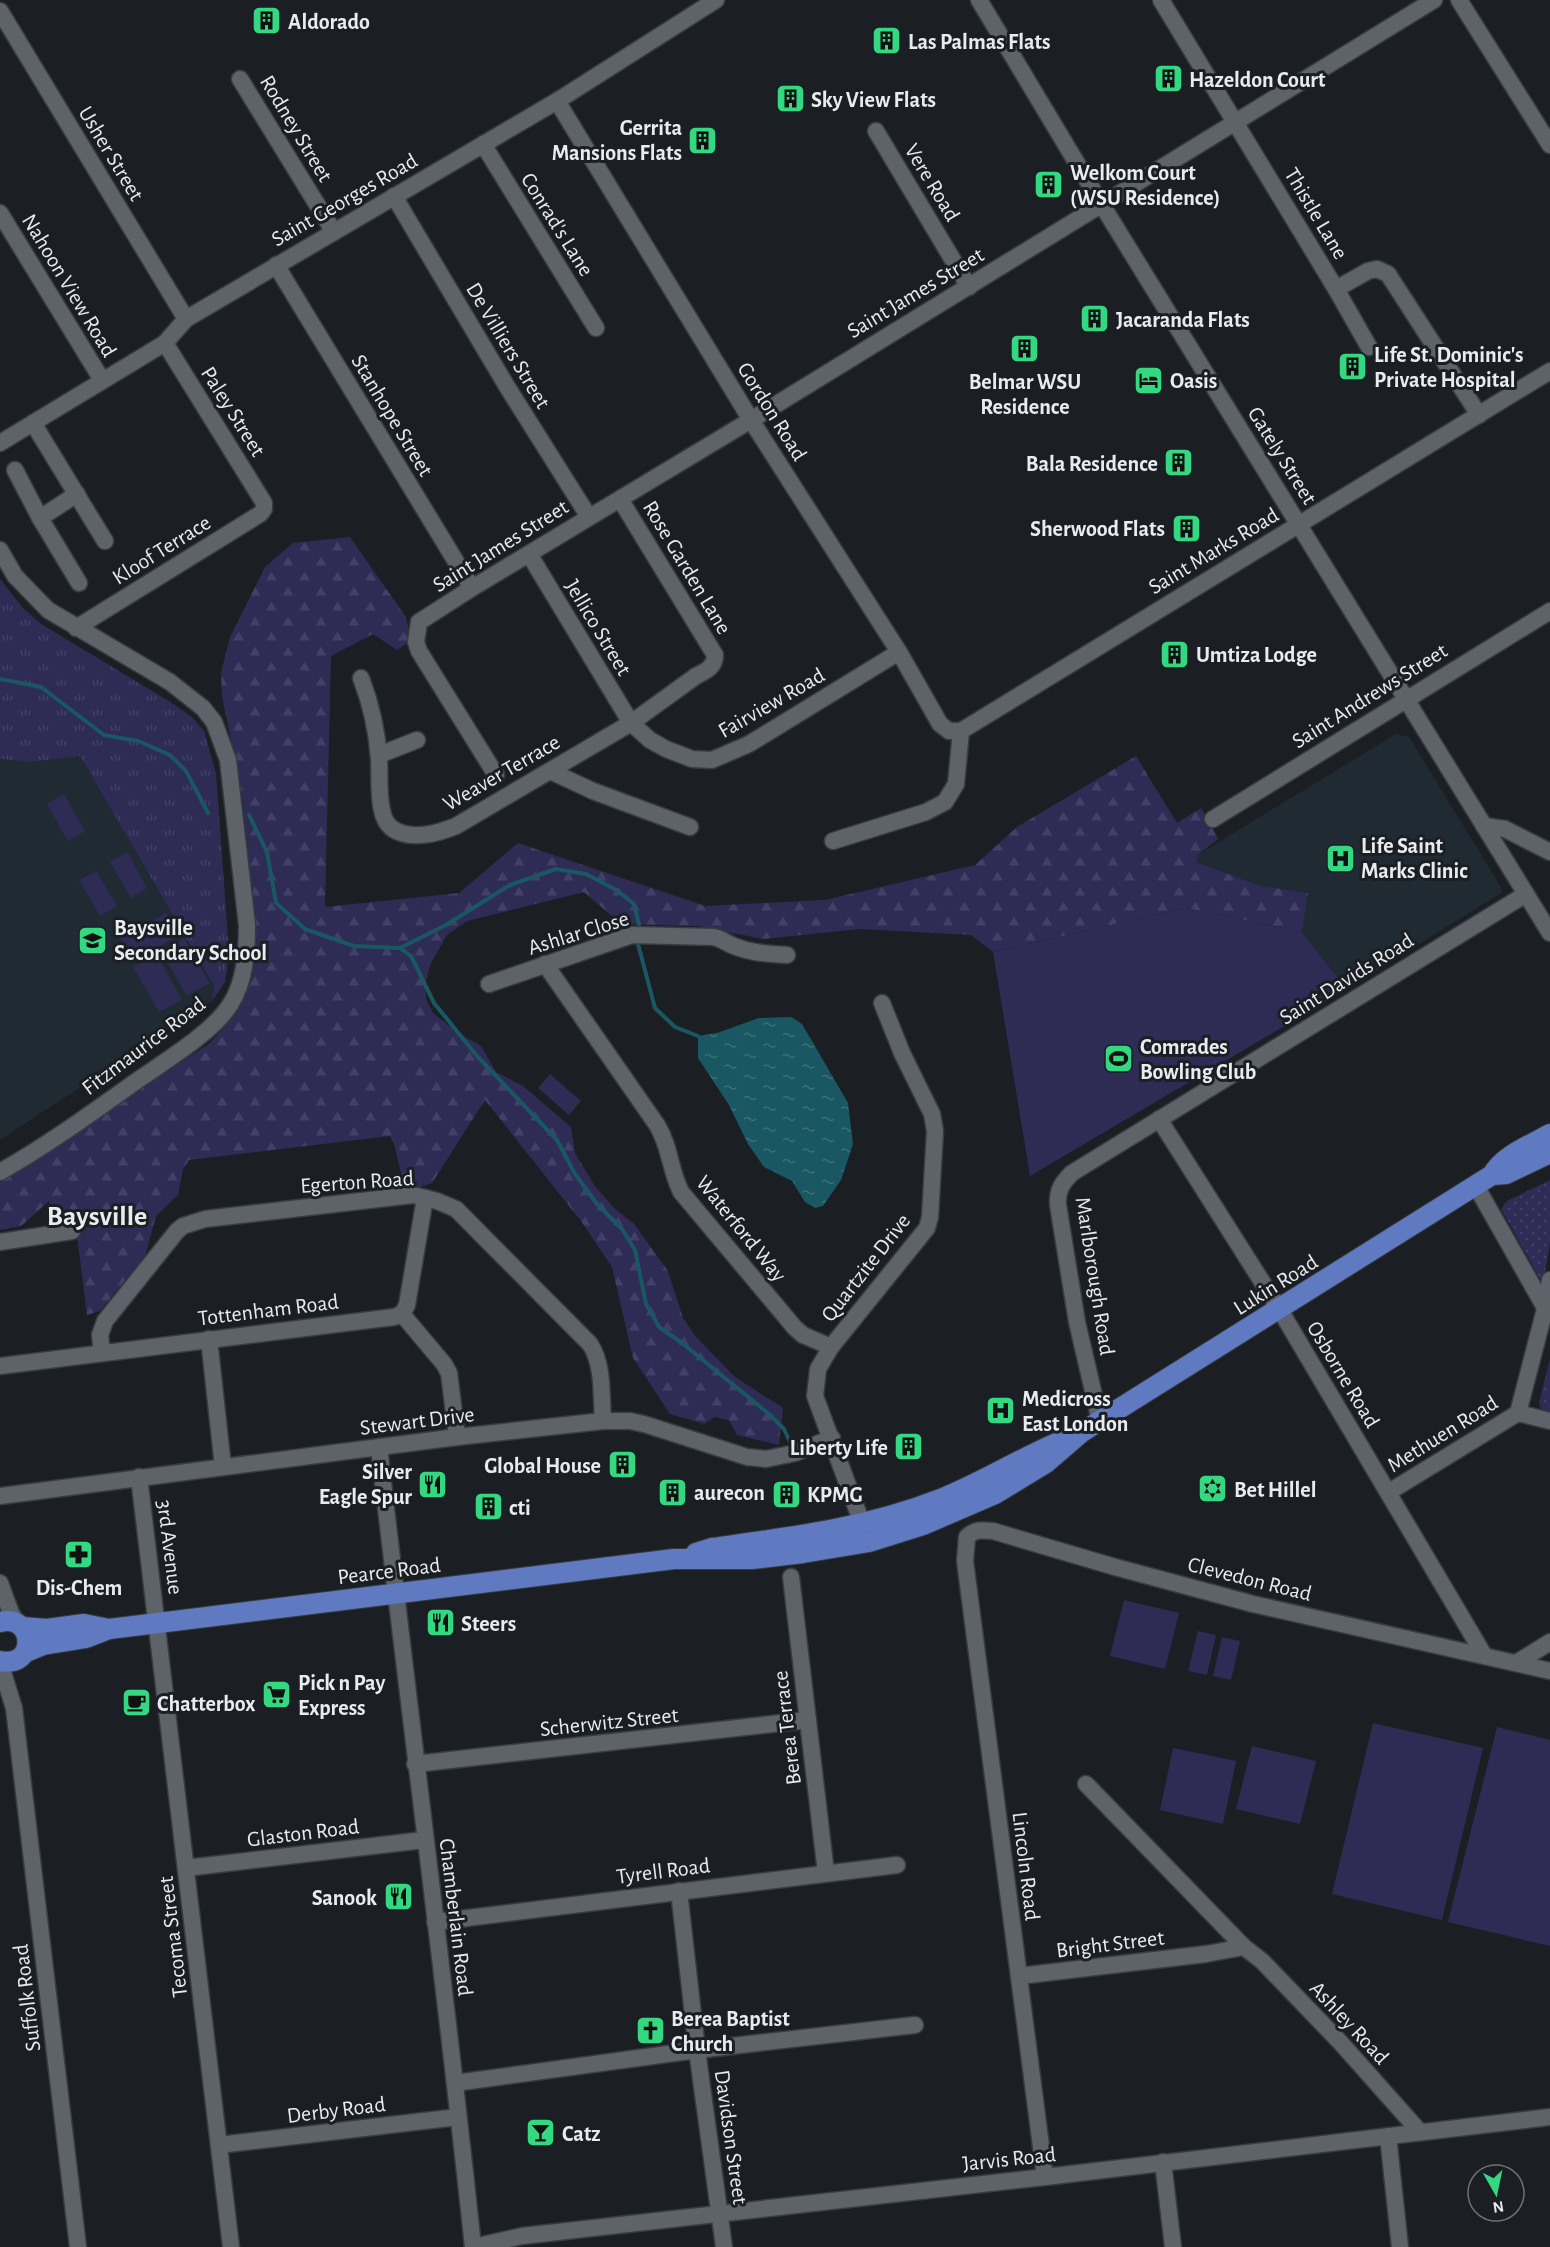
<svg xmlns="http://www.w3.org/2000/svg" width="1550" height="2247" font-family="'Alegreya Sans',sans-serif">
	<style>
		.built { fill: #202a33 }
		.grass { fill: url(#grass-dots) }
		.forest { fill: url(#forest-firs) }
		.park { fill: url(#park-tufts) }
		.garden { fill: #2e2b55 }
		.water { fill: url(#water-ripples) }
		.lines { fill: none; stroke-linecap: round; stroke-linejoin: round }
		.stream { stroke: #195862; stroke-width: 4 }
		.minor-casing { stroke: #383b3f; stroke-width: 19 }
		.major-casing { stroke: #383b3f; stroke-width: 22 }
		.minor { stroke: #5e6369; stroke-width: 16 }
		.major { stroke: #5f7ac1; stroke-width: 20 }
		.labels { text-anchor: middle; stroke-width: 6; stroke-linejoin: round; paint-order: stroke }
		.poi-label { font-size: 22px; font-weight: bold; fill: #e9ecef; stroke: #1b1f24; text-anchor: start }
		.street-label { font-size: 22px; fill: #e9ecef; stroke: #1b1f24 }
		.district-label { font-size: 28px; font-weight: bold; fill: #e9ecef; stroke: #1b1f24 }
	</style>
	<defs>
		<pattern id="grass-dots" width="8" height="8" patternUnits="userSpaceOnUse" patternTransform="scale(1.5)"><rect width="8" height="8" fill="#2e2b55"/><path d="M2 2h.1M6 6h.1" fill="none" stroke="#424066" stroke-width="1.8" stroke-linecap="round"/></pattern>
		<pattern id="forest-firs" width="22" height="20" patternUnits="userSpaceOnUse" patternTransform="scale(1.5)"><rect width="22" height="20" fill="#2e2b55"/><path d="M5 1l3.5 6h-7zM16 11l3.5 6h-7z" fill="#424066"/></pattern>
		<pattern id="park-tufts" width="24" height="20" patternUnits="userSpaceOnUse" patternTransform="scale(1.5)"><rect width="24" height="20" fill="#2e2b55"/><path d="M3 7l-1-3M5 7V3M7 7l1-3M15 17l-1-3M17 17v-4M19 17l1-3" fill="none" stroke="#424066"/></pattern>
		<pattern id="water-ripples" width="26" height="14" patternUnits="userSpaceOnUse" patternTransform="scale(1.5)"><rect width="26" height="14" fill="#195862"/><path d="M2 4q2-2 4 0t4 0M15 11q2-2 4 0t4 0" fill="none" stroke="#3a7079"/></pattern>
	</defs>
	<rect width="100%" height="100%" fill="#1b1f24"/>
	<g class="built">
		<path d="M1396 734 1409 737 1501 887V893L1347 989 1302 932 1308 893 1261 886 1196 862 1199 854Z"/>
		<path d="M80 756 214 987 212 1001 0 1140V759L30 762Z"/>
	</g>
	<g class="grass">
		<path d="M1550 1180V1243L1543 1284 1501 1209 1507 1201Z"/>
		<path d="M1550 1359V1413L1541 1410 1539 1402Z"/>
	</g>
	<path class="forest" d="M350 537 406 617 411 641 397 650 373 634 331 656 325 907 459 893 518 843 705 906 825 900 975 865 1017 827 1136 756 1177 823 1201 808 1218 839 1199 854 1196 862 1261 886 1308 893 1302 932 1186 908 993 952 971 935 860 929 763 939 698 926 621 924 584 892 467 921 447 935 431 963 426 981V999L433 1013 457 1032 481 1046 496 1072 523 1086 571 1127 575 1153 594 1185 614 1208 634 1224 668 1271 683 1318 696 1337 735 1377 783 1408 779 1445 737 1435 729 1420 714 1417 705 1424 670 1414 633 1358 612 1267 581 1221 485 1100 432 1183 420 1187 404 1185 394 1144 390 1136 189 1160 183 1169 178 1195 156 1216 145 1256 100 1311 87 1315 75 1219 60 1216 50 1209 49 1201 21 1226 0 1230V1182L210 1043 237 1012 253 972 254 913 242 794 222 696 221 673 230 637 265 567 293 543Z"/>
	<path class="park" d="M0 579 23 608 41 624 172 703 192 717 204 731 216 773 229 953 225 982 212 1001 214 986 80 756 30 762 0 759Z"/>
	<g class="garden">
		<path d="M64 794 85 831 68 841 47 804Z"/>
		<path d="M127 852 147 888 131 898 110 862Z"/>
		<path d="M96 871 117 906 100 916 79 880Z"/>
		<path d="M1186 908 1302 932 1347 989 1030 1176 993 952Z"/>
		<path d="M166 913 179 935 133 961 120 939Z"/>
		<path d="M184 938 210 983 187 996 161 951Z"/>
		<path d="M156 954 182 1000 159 1012 133 967Z"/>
		<path d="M550 1074 581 1101 569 1115 538 1088Z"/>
		<path d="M1124 1600 1179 1613 1165 1669 1110 1656Z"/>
		<path d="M1198 1631 1216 1635 1207 1675 1188 1671Z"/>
		<path d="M1222 1637 1240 1641 1231 1680 1213 1676Z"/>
		<path d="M1373 1723 1483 1748 1442 1920 1332 1894Z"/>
		<path d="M1497 1727 1550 1740V1946L1448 1922Z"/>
		<path d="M1252 1746 1316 1761 1300 1824 1236 1809Z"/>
		<path d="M1173 1748 1236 1761 1223 1824 1160 1810Z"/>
	</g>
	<path class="water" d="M791 1017 802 1024 848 1103 853 1144 841 1180 823 1206 815 1208 805 1202 792 1181 764 1167 748 1144 729 1105 698 1058V1036L717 1033 759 1018Z"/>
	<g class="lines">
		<g class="stream">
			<path d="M0 679 41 687 104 735 138 741 170 755 186 771 208 813"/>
			<path d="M249 815 267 852 276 903 305 929 354 946 400 948 446 925 510 885 556 869 586 874 618 891 634 904 639 925"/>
			<path d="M638 944 655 1008 675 1027 698 1036"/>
			<path d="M400 948 411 956 434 1003 477 1056 557 1140 575 1174 597 1204 622 1229 635 1250 646 1304 659 1327 682 1343 769 1414 784 1429 790 1442"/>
		</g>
		<defs>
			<g id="minor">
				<path d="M979 0 1102 205 1550 933"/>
				<path d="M1161 0 1336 289 1369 347"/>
				<path d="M1459 0 1550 145"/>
				<path d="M0 11 186 319"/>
				<path d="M240 79 334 232"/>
				<path d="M557 101 751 420 899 652 940 724 949 731H961L1550 371"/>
				<path d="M876 131 969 287"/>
				<path d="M483 144 596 328"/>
				<path d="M394 196 506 385 589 517"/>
				<path d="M0 213 102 380"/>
				<path d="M276 265 472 588"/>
				<path d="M1336 289 1368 271 1377 269 1388 274 1479 415"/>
				<path d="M33 423 105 541"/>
				<path d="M0 443 165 343 186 319 557 101 716 0"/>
				<path d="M15 470 40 518 77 494"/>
				<path d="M40 518 79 583"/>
				<path d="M0 550 15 576 48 610 170 682 203 708 214 722 228 760 247 925C247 952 245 982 230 1005 212 1033 165 1061 138 1080 93 1112 48 1145 0 1172"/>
				<path d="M529 554 631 723 650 740 666 749 692 759 712 760 749 744 899 652"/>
				<path d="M76 628 260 514 264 509V503L165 343"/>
				<path d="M361 678C371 704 377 731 379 759 380 775 378 794 382 810 383 817 387 825 393 829 411 841 439 833 456 826L631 723 696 676C706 671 715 667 715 655L620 499"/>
				<path d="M379 755 417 740"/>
				<path d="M550 771 593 791 690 827"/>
				<path d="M496 775 419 651 416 642 419 622 472 588 751 420 1434 0"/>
				<path d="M1213 819 1550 611"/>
				<path d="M1484 826 1505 829 1550 852"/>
				<path d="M833 841 926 812 945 802 956 784 961 731"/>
				<path d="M545 964 657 1125C670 1146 670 1170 681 1192L795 1328 803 1335 831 1347"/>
				<path d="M489 984 632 935 713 937C721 938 726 943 734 946 751 953 769 954 787 955"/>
				<path d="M1159 1119 1280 1310 1484 1655"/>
				<path d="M1476 1186 1548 1313"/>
				<path d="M0 1242 72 1231"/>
				<path d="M1550 1280 1545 1309 1518 1413 1550 1421"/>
				<path d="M402 1314 407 1305 425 1198"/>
				<path d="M209 1339 223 1467"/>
				<path d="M102 1352 100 1335 105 1321 177 1231 183 1226 205 1219 413 1195 437 1201 456 1209 590 1344C604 1365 601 1397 603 1421"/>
				<path d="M0 1366 394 1317 402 1314 444 1364 449 1373 457 1437"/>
				<path d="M1100 1421 1077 1322 1058 1205C1057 1190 1062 1183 1072 1173L1526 894"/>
				<path d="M379 1447C409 1714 445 1980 473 2247"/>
				<path d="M139 1477 231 2247"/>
				<path d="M1389 1492 1518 1413"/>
				<path d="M0 1496 457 1437 603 1421H630L644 1424 747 1457 766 1459 795 1453 832 1438"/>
				<path d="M866 1534 815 1396 818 1369 831 1347 927 1228 930 1217 935 1131 932 1114 902 1053 882 1003"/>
				<path d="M791 1577 826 1873"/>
				<path d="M0 1583 11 1613 17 1623"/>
				<path d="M0 1663 14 1708 78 2247"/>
				<path d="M1516 1663 1550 1642"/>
				<path d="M415 1764 808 1720"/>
				<path d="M1086 1784 1244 1947"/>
				<path d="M186 1868 424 1840"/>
				<path d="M679 1891 697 2050 724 2247"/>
				<path d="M435 1922 897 1865"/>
				<path d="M1019 1976 1206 1954 1244 1947 1262 1961 1340 2042 1420 2132"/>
				<path d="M455 2083 697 2050 915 2025"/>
				<path d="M1388 2136 1400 2247"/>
				<path d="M219 2145 458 2117"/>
				<path d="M1163 2162 1173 2247"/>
				<path d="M1045 2177 965 1561 967 1537C975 1529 982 1530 993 1531L1115 1567 1253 1604 1550 1671"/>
				<path d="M473 2247 522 2236 1045 2177 1550 2117"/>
			</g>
			<g id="major">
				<path d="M1492 1175C1503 1155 1531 1145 1550 1134"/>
				<path d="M696 1553 712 1548C792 1537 867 1528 943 1498 985 1481 1024 1456 1066 1439"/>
				<path d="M0 1622C35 1613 38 1669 0 1661"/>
				<path d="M22 1627 47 1629 84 1624 109 1629"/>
				<path d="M26 1652 43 1645 86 1638 109 1629 158 1623 674 1559H752L803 1553 869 1542 923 1525 995 1494 1046 1463 1082 1432 1492 1175 1506 1174 1550 1153"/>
			</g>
		</defs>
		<use href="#minor" class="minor-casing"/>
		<use href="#major" class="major-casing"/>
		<use href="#minor" class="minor"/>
		<use href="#major" class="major"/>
	</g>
	<defs>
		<symbol id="building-square" viewBox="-11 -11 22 22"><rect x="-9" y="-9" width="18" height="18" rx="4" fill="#33d881" stroke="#1b1f24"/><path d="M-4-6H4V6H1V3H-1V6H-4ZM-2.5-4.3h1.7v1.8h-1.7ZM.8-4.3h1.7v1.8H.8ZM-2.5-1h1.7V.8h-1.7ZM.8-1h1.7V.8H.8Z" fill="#111"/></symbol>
		<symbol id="hotel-square" viewBox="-11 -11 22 22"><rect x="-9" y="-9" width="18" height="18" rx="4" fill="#33d881" stroke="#1b1f24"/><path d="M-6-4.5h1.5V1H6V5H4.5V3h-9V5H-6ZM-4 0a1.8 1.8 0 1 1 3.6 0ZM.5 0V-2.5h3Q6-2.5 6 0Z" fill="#111"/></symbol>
		<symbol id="hospital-square" viewBox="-11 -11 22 22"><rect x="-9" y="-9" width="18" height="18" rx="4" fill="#33d881" stroke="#1b1f24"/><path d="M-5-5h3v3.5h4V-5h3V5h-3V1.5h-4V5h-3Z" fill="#111"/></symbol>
		<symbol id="school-square" viewBox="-11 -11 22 22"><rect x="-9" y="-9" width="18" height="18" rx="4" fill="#33d881" stroke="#1b1f24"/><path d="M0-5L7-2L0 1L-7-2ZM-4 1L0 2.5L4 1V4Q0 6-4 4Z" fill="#111"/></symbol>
		<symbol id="stadium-square" viewBox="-11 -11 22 22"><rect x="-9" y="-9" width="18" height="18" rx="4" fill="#33d881" stroke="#1b1f24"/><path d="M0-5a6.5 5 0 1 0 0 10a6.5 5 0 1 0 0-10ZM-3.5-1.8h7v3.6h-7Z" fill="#111"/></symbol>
		<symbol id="restaurant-square" viewBox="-11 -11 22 22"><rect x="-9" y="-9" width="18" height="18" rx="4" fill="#33d881" stroke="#1b1f24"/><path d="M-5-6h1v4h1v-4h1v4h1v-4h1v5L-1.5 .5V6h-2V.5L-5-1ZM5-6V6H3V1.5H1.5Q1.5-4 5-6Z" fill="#111"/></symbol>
		<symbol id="synagogue-square" viewBox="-11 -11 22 22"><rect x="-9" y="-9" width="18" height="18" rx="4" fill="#33d881" stroke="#1b1f24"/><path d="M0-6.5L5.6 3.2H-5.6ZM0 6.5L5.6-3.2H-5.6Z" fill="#111"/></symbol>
		<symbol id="pharmacy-square" viewBox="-11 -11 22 22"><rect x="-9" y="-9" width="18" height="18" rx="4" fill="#33d881" stroke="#1b1f24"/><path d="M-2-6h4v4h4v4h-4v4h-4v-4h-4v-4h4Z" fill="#111"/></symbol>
		<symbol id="supermarket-square" viewBox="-11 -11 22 22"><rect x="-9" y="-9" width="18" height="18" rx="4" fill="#33d881" stroke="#1b1f24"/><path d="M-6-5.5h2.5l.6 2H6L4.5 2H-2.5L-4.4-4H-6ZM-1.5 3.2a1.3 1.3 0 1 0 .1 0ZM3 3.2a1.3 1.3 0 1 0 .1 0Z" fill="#111"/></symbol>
		<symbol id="cafe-square" viewBox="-11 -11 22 22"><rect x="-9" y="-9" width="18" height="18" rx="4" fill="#33d881" stroke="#1b1f24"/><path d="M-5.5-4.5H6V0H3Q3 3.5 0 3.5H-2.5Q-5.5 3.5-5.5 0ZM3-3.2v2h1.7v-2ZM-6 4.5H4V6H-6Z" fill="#111"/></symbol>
		<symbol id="church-square" viewBox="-11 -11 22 22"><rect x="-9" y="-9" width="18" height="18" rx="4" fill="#33d881" stroke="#1b1f24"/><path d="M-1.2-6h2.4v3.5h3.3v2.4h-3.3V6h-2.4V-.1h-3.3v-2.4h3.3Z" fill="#111"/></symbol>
		<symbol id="bar-square" viewBox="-11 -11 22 22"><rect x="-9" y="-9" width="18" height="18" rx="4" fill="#33d881" stroke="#1b1f24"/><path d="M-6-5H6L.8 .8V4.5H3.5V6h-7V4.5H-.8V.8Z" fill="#111"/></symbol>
	</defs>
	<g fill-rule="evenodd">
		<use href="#building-square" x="250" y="4" width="33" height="33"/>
		<use href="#building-square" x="870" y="24" width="33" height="33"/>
		<use href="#building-square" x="1152" y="62" width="33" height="33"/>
		<use href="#building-square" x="774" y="82" width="33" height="33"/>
		<use href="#building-square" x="686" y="124" width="33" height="33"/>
		<use href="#building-square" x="1032" y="168" width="33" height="33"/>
		<use href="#building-square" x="1078" y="302" width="33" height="33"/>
		<use href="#building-square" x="1008" y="332" width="33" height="33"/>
		<use href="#building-square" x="1336" y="350" width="33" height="33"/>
		<use href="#hotel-square" x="1132" y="364" width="33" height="33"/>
		<use href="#building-square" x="1162" y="446" width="33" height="33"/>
		<use href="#building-square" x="1170" y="512" width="33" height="33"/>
		<use href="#building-square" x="1158" y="638" width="33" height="33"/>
		<use href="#hospital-square" x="1324" y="842" width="33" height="33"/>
		<use href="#school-square" x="76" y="924" width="33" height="33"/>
		<use href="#stadium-square" x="1102" y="1042" width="33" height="33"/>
		<use href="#hospital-square" x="984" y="1394" width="33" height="33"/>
		<use href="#building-square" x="892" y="1430" width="33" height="33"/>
		<use href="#building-square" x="606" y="1448" width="33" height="33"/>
		<use href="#restaurant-square" x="416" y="1468" width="33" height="33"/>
		<use href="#synagogue-square" x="1196" y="1472" width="33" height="33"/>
		<use href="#building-square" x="656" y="1476" width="33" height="33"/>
		<use href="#building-square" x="770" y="1478" width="33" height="33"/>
		<use href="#building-square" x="472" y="1490" width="33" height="33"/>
		<use href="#pharmacy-square" x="62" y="1538" width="33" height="33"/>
		<use href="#restaurant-square" x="424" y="1606" width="33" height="33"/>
		<use href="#supermarket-square" x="260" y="1678" width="33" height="33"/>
		<use href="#cafe-square" x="120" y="1686" width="33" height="33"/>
		<use href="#restaurant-square" x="382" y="1880" width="33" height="33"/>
		<use href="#church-square" x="634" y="2014" width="33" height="33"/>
		<use href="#bar-square" x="524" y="2116" width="33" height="33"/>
	</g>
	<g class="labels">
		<g class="poi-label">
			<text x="288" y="29">Aldorado</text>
			<text x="908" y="49">Las Palmas Flats</text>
			<text x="1189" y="87">Hazeldon Court</text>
			<text x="811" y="107">Sky View Flats</text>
			<text x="682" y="135" text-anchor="end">Gerrita<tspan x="682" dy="25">Mansions Flats</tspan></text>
			<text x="1070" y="180">Welkom Court<tspan x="1070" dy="25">(WSU Residence)</tspan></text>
			<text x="1116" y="327">Jacaranda Flats</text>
			<text x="1374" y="362">Life St. Dominic's<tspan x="1374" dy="25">Private Hospital</tspan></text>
			<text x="1170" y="388">Oasis</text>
			<text x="1025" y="389" text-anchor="middle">Belmar WSU<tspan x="1025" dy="25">Residence</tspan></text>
			<text x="1158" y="471" text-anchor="end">Bala Residence</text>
			<text x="1165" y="536" text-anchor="end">Sherwood Flats</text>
			<text x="1196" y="662">Umtiza Lodge</text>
			<text x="1361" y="853">Life Saint<tspan x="1361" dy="25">Marks Clinic</tspan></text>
			<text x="114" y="935">Baysville<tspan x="114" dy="25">Secondary School</tspan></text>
			<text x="1140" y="1054">Comrades<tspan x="1140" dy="25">Bowling Club</tspan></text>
			<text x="1022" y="1406">Medicross<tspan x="1022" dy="25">East London</tspan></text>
			<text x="888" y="1455" text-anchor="end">Liberty Life</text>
			<text x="601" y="1473" text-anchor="end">Global House</text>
			<text x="412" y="1479" text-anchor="end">Silver<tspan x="412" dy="25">Eagle Spur</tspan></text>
			<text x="1234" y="1497">Bet Hillel</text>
			<text x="694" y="1500">aurecon</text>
			<text x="807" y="1502">KPMG</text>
			<text x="509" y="1515">cti</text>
			<text x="79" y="1595" text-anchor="middle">Dis-Chem</text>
			<text x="461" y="1631">Steers</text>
			<text x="298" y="1690">Pick n Pay<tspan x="298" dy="25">Express</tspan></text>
			<text x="157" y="1711">Chatterbox</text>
			<text x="377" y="1905" text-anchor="end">Sanook</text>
			<text x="671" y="2026">Berea Baptist<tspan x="671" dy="25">Church</tspan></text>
			<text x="562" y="2141">Catz</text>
		</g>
		<g class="street-label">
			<text transform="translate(297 128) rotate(59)" y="8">Rodney Street</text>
			<text transform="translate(112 153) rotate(59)" y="8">Usher Street</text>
			<text transform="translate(933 182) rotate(59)" y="8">Vere Road</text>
			<text transform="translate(344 199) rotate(-30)" y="8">Saint Georges Road</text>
			<text transform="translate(1317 213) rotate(59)" y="8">Thistle Lane</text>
			<text transform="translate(558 224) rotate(58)" y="8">Conrad's Lane</text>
			<text transform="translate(70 285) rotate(59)" y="8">Nahoon View Road</text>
			<text transform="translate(915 292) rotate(-31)" y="8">Saint James Street</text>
			<text transform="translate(509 345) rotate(59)" y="8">De Villiers Street</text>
			<text transform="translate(234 411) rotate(58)" y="8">Paley Street</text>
			<text transform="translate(773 411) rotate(58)" y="8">Gordon Road</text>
			<text transform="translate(393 415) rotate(59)" y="8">Stanhope Street</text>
			<text transform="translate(1283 455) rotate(58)" y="8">Gately Street</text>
			<text transform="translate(500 545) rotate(-32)" y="8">Saint James Street</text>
			<text transform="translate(161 549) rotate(-32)" y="8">Kloof Terrace</text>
			<text transform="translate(1213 550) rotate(-31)" y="8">Saint Marks Road</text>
			<text transform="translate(688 567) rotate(59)" y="8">Rose Garden Lane</text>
			<text transform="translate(599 627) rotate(59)" y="8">Jellico Street</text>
			<text transform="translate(1369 695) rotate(-32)" y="8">Saint Andrews Street</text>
			<text transform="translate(771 702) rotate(-30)" y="8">Fairview Road</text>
			<text transform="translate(501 772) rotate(-30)" y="8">Weaver Terrace</text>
			<text transform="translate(578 932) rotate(-17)" y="8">Ashlar Close</text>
			<text transform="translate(1346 978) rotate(-32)" y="8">Saint Davids Road</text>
			<text transform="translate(143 1045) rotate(-37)" y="8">Fitzmaurice Road</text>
			<text transform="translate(357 1181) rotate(-4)" y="8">Egerton Road</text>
			<text transform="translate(742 1228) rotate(51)" y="8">Waterford Way</text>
			<text transform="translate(865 1267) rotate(-52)" y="8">Quartzite Drive</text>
			<text transform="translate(1096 1276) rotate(81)" y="8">Marlborough Road</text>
			<text transform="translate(1275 1284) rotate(-32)" y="8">Lukin Road</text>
			<text transform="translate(268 1309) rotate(-7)" y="8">Tottenham Road</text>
			<text transform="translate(1344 1374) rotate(59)" y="8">Osborne Road</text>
			<text transform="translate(417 1420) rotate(-7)" y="8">Stewart Drive</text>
			<text transform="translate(1442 1433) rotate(-32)" y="8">Methuen Road</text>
			<text transform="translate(171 1547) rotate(83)" y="8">3rd Avenue</text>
			<text transform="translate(389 1570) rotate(-7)" y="8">Pearce Road</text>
			<text transform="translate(1250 1578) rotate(14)" y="8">Clevedon Road</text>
			<text transform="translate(609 1721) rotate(-6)" y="8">Scherwitz Street</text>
			<text transform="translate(786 1728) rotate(-97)" y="8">Berea Terrace</text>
			<text transform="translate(303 1832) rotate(-7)" y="8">Glaston Road</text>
			<text transform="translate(1027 1866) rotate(83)" y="8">Lincoln Road</text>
			<text transform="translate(663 1870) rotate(-7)" y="8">Tyrell Road</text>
			<text transform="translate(457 1917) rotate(83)" y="8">Chamberlain Road</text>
			<text transform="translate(172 1937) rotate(-97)" y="8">Tecoma Street</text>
			<text transform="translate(1110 1943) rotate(-7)" y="8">Bright Street</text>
			<text transform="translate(26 1998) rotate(-97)" y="8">Suffolk Road</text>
			<text transform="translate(1350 2022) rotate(47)" y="8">Ashley Road</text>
			<text transform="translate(336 2109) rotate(-7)" y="8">Derby Road</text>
			<text transform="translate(732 2137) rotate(82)" y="8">Davidson Street</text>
			<text transform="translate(1009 2158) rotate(-6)" y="8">Jarvis Road</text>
		</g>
		<g class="district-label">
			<text x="97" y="1225">Baysville</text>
		</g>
	</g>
	<g transform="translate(1496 2193) rotate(171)"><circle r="28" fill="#1b1f24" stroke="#6d7175" stroke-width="1.5"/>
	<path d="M0-4.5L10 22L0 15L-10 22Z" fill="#33d881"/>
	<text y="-9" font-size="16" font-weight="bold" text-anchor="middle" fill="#e9ecef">N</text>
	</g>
</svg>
